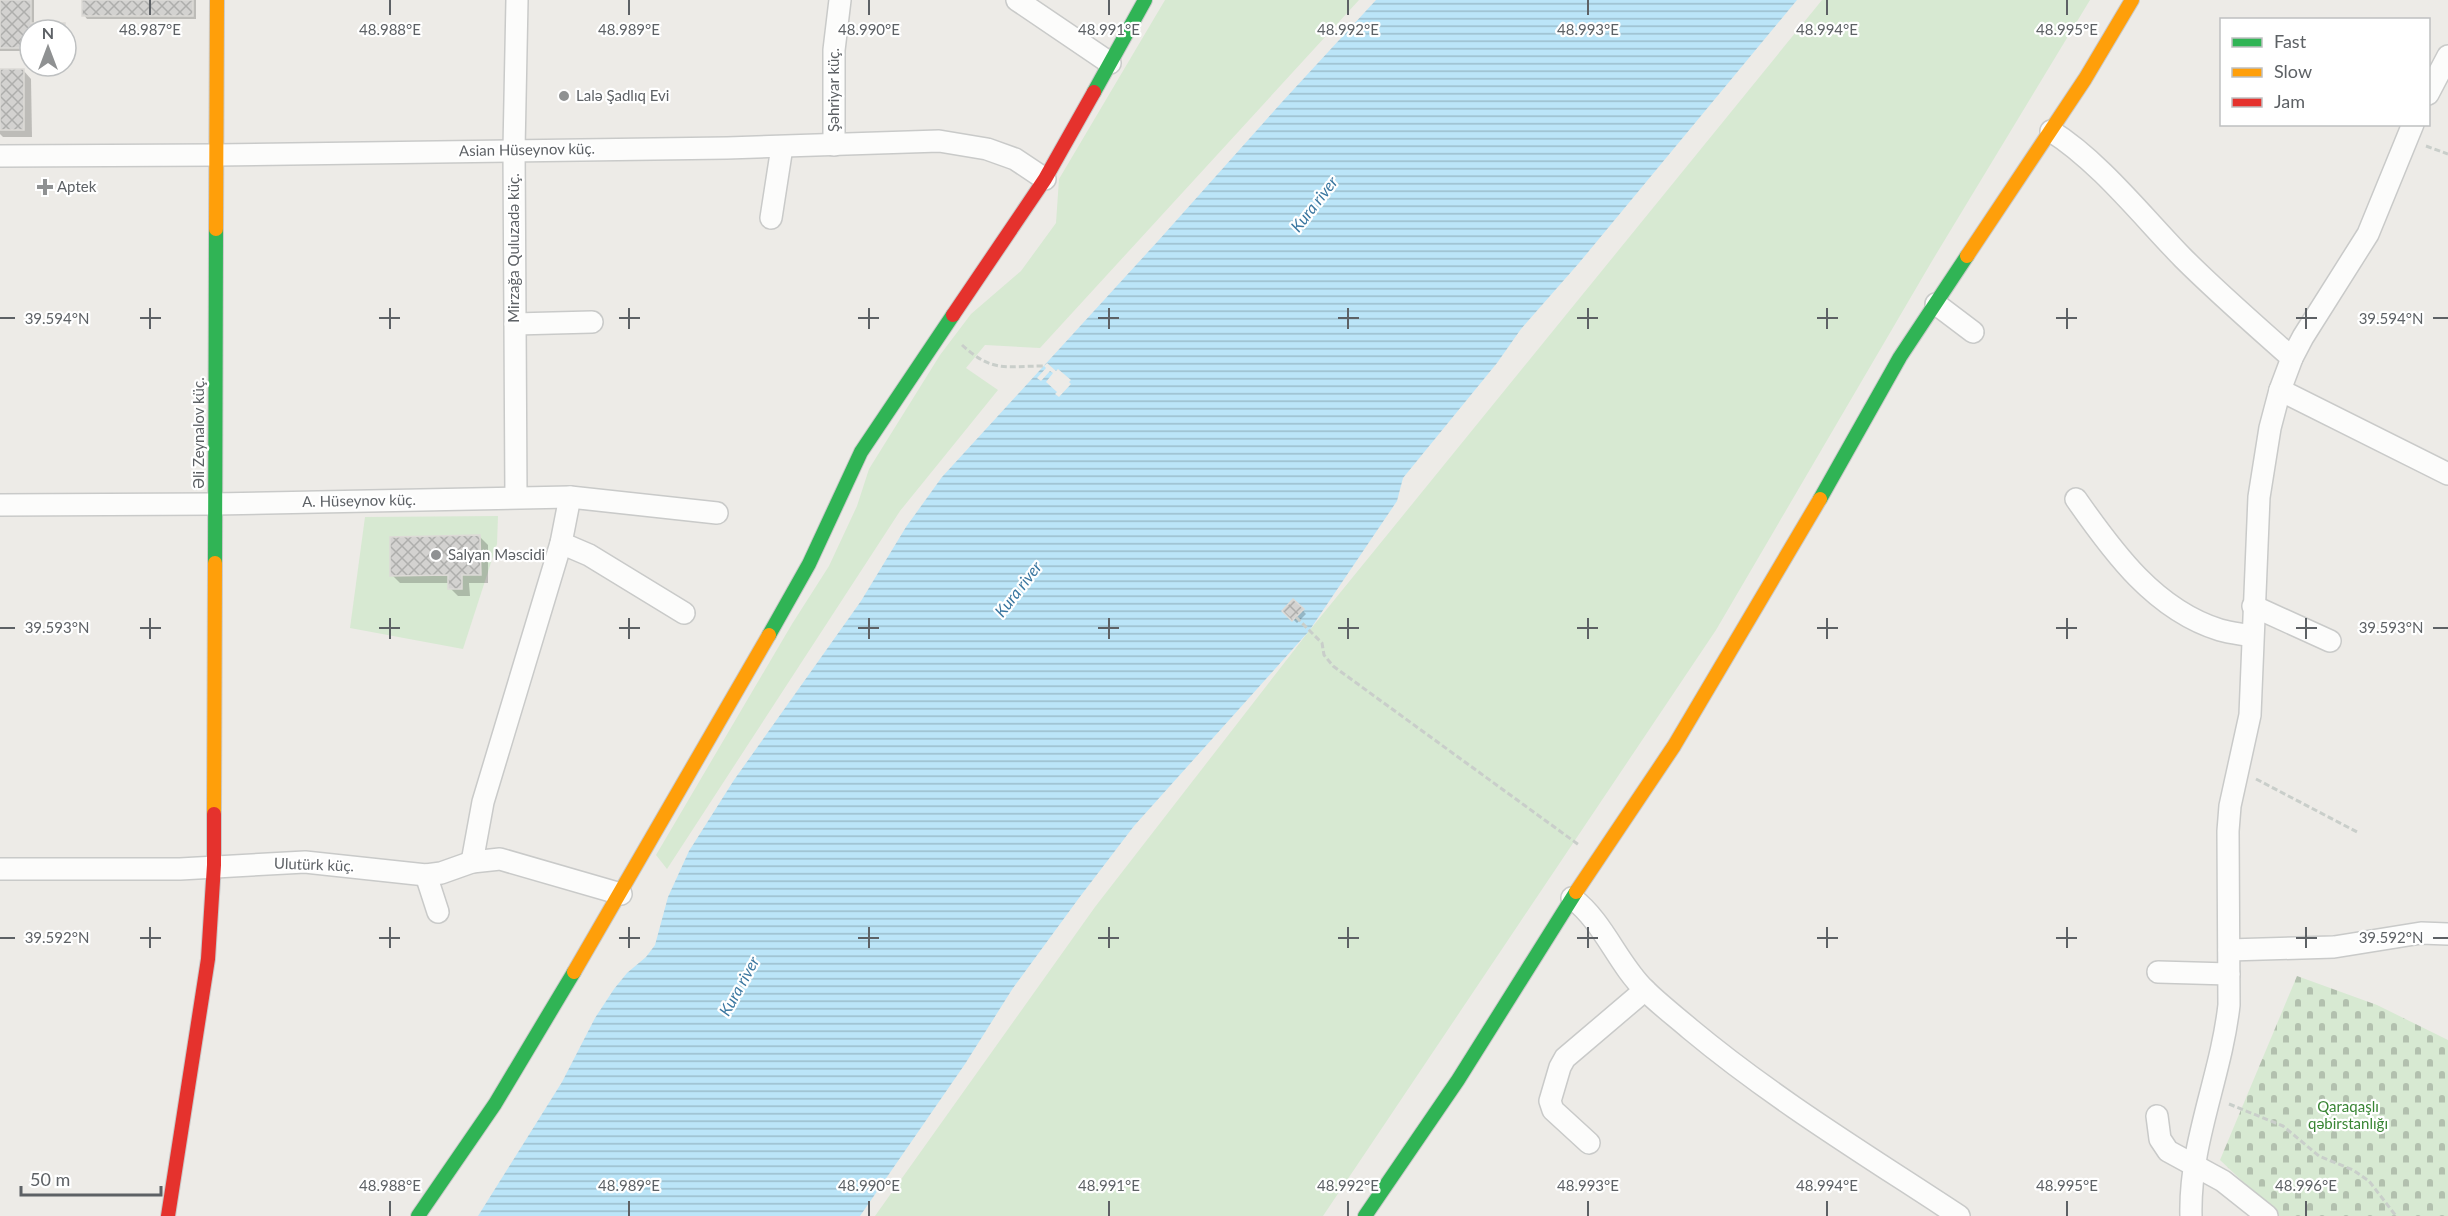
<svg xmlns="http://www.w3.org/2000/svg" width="2448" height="1216" font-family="Lato,sans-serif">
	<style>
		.green { fill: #d7e9d2 }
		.cemetery { fill: url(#cemetery-stones) }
		.water { fill: url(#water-rules) }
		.pier { fill: #edebe7 }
		.shadow { fill: #0003 }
		.building { fill: url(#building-cross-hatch); stroke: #dcdad6; stroke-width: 1.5 }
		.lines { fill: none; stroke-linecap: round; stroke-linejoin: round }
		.street-casing { stroke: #c9cac9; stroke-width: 24 }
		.fast-casing { stroke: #c9c9c9; stroke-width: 16 }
		.slow-casing { stroke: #c9c9c9; stroke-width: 16 }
		.jam-casing { stroke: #c9c9c9; stroke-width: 16 }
		.path { stroke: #c9ceca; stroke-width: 3; stroke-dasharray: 6 3; stroke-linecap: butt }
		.street { stroke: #fcfcfb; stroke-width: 21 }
		.fast { stroke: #30b455; stroke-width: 14 }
		.slow { stroke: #ff9f0a; stroke-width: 14 }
		.jam { stroke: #e5322d; stroke-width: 14 }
		.ticks { fill: none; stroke: #5d6165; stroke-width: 2 }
		.poi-dot { fill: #8f9192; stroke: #fff; stroke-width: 2 }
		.labels { text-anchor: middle; stroke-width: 4.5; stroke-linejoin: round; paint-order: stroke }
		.street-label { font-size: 15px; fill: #5d6165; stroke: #fff }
		.poi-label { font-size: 15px; fill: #5d6165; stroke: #fff; text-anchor: start }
		.park-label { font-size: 15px; fill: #398534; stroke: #fff }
		.water-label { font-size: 16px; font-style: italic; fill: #3b77a0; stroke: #fff }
		.ticks-label { font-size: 15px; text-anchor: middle; fill: #5d6165; stroke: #fff; stroke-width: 4.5; stroke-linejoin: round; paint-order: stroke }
	</style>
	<defs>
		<pattern id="cemetery-stones" width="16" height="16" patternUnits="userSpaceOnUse" patternTransform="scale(1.5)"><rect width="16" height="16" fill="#d7e9d2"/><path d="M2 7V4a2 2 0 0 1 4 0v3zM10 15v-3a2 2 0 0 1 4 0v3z" fill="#b2c0ae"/></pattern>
		<pattern id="water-rules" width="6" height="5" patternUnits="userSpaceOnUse" patternTransform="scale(1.5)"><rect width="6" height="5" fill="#bbe5f8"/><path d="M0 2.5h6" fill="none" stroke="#9bbdcc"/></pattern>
		<pattern id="building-cross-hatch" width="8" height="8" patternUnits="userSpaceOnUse" patternTransform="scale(1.5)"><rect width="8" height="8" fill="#d3d2d0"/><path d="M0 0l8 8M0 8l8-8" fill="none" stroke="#aeaeac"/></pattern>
	</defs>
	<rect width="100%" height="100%" fill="#edebe7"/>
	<g class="green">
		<path d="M1165 0H1359L1040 348 985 345 966 368 998 390 900 511 667 869 656 855 792 624 829 566 857 506 869 469 940 355 971 314 1021 271 1056 223 1059 179Z"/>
		<path d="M1822 0H2090L1932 261 1716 630 1323 1216H875L1095 907 1309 631Z"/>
		<path d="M498 516 497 544 463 649 350 628 365 517Z"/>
	</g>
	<path class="cemetery" d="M2297 976 2377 1005 2448 1040V1216H2279L2220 1160Z"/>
	<path class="water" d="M1376 0H1797L1579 263 1521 329 1497 363 1403 478 1397 501 1309 631 1134 826 1079 898 1013 988 965 1064 860 1216H478L562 1082 595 1018 614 989 627 973 646 957 655 945 668 897 689 851 734 780 861 601 906 527 942 477 1158 241 1282 102Z"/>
	<path class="pier" d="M1047 363 1056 371 1058 369 1071 380 1069 382 1071 384 1059 397 1055 394 1057 392 1046 382 1053 373 1050 371 1041 381 1037 378 1046 368 1044 366Z"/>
	<g class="shadow">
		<path d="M0 0H34V24L64 25 68 28V37H66V30H30V51H0Z"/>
		<path d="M84 0H196V19H87L84 15Z"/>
		<path d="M0 70H23L31 79 32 137H3L0 134Z"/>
		<path d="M480 537 488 545V583H469L470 596H458L450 588 449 583H400L392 575Z"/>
		<path d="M1293 601 1306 614 1297 623 1284 611Z"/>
	</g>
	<g class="building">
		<path d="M0 0H31V23H65V30H30V48H0Z"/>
		<rect x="82" y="0" width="111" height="16"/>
		<rect x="0" y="69" width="24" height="61"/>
		<path d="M480 535 481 575H462V589H448V575L390 576V537Z"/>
		<path d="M1293 599 1304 609 1292 621 1282 611Z"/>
	</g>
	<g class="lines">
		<defs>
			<g id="street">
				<path d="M1017 0 1110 63"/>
				<path d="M2428 94 2448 56"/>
				<path d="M2051 131C2099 161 2143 217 2183 258 2218 293 2255 325 2292 358"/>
				<path d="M834 145V50L840 0"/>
				<path d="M0 156 216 155 727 148 939 141 987 149 1015 159 1045 179"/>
				<path d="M771 218 782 147"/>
				<path d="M1936 304 1973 332"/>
				<path d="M515 324 592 322"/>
				<path d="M2280 390 2448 474"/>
				<path d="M516 497 514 149 517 0"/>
				<path d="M2076 499C2113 552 2155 610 2220 630 2230 633 2242 634 2252 636"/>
				<path d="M0 505 215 504 570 497 717 513"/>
				<path d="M561 543 589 555 684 613"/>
				<path d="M2253 606 2330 641"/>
				<path d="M472 862 483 802 561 543 570 497"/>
				<path d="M0 869H180L305 862 426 875 441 873 472 862 500 859 621 894"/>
				<path d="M426 875 438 912"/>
				<path d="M1572 898C1604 922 1617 963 1645 990 1659 1004 1675 1016 1690 1029 1774 1099 1868 1156 1959 1216"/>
				<path d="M2229 950 2334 947 2421 933 2448 934"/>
				<path d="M2158 972 2229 974"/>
				<path d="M2157 1116 2160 1139 2168 1151 2223 1181 2267 1216"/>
				<path d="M1589 1143 1553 1110 1550 1101 1560 1067 1565 1058 1645 990"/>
				<path d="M2191 1216C2189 1143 2221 1077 2229 1005L2228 831 2230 806 2250 715 2259 497 2270 428 2280 390 2292 358 2303 337 2368 234 2413 124"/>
			</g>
			<g id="fast">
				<path d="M1094 92 1145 0"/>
				<path d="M1820 499 1900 357 1967 256"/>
				<path d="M215 563 216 229"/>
				<path d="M769 635 809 564 861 452 953 315"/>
				<path d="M418 1216 495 1104 574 972"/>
				<path d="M1365 1216 1458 1080 1576 892"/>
			</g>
			<g id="slow">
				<path d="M216 229 217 0"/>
				<path d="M1967 256 2085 79 2132 0"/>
				<path d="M214 814 215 563"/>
				<path d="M1576 892 1674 746 1820 499"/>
				<path d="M574 972 769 635"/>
			</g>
			<g id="jam">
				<path d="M953 315 1045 179 1094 92"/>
				<path d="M168 1216 208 959 214 865V814"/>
			</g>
		</defs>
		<use href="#street" class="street-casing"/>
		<use href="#fast" class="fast-casing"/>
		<use href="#slow" class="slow-casing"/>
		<use href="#jam" class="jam-casing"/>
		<g class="path">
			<path d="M2426 146 2448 154"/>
			<path d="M962 345C993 373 1004 366 1044 366"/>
			<path d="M1296 617 1322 643 1324 655 1333 666 1579 845"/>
			<path d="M2256 779 2359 833"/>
			<path d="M2229 1104 2283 1126 2319 1156 2353 1170 2369 1181 2396 1216"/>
		</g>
		<use href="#street" class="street"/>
		<use href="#fast" class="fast"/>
		<use href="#slow" class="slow"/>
		<use href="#jam" class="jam"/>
	</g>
	<path class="ticks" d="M150 0V15M390 0V15M629 0V15M869 0V15M1109 0V15M1348 0V15M1588 0V15M1827 0V15M2067 0V15M150 308V329M390 308V329M629 308V329M869 308V329M1109 308V329M1348 308V329M1588 308V329M1827 308V329M2067 308V329M2306 308V329M0 318H15M140 318H161M379 318H400M619 318H640M858 318H879M1098 318H1119M1338 318H1359M1577 318H1598M1817 318H1838M2056 318H2077M2296 318H2317M2433 318H2448M150 618V639M390 618V639M629 618V639M869 618V639M1109 618V639M1348 618V639M1588 618V639M1827 618V639M2067 618V639M2306 618V639M0 628H15M140 628H161M379 628H400M619 628H640M858 628H879M1098 628H1119M1338 628H1359M1577 628H1598M1817 628H1838M2056 628H2077M2296 628H2317M2433 628H2448M150 927V948M390 927V948M629 927V948M869 927V948M1109 927V948M1348 927V948M1588 927V948M1827 927V948M2067 927V948M2306 927V948M0 938H15M140 938H161M379 938H400M619 938H640M858 938H879M1098 938H1119M1338 938H1359M1577 938H1598M1817 938H1838M2056 938H2077M2296 938H2317M2433 938H2448M390 1201V1216M629 1201V1216M869 1201V1216M1109 1201V1216M1348 1201V1216M1588 1201V1216M1827 1201V1216M2067 1201V1216M2306 1201V1216"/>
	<g class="poi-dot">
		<circle cx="564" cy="96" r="6"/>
		<path d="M42 178h6v6h6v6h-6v6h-6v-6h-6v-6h6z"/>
		<circle cx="436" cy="555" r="6"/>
	</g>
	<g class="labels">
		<g class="street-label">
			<text transform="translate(834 90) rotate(-90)" y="5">Şəhriyar küç.</text>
			<text transform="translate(527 150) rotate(-1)" y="5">Asian Hüseynov küç.</text>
			<text transform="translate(514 248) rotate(-90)" y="5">Mirzağa Quluzadə küç.</text>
			<text transform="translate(199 433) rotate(-90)" y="5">Əli Zeynalov küç.</text>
			<text transform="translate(359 501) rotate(-1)" y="5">A. Hüseynov küç.</text>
			<text transform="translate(314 865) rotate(2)" y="5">Ulutürk küç.</text>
		</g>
		<g class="poi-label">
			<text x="576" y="101">Lalə Şadlıq Evi</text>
			<text x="57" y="192">Aptek</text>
			<text x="448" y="560">Salyan Məscidi</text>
		</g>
		<g class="park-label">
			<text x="2348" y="1112">Qaraqaşlı<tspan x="2348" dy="17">qəbirstanlığı</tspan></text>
		</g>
		<g class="water-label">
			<text transform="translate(1314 204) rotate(-52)" y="6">Kura river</text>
			<text transform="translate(1018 589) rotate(-52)" y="6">Kura river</text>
			<text transform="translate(739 986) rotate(-61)" y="6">Kura river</text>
		</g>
	</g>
	<g class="ticks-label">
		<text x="150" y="35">48.987°E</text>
		<text x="390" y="35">48.988°E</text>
		<text x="629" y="35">48.989°E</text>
		<text x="869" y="35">48.990°E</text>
		<text x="1109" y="35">48.991°E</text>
		<text x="1348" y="35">48.992°E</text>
		<text x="1588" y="35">48.993°E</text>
		<text x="1827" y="35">48.994°E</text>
		<text x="2067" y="35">48.995°E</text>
		<text x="57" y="324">39.594°N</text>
		<text x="2391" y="324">39.594°N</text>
		<text x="57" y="633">39.593°N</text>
		<text x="2391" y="633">39.593°N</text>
		<text x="57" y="943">39.592°N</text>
		<text x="2391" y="943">39.592°N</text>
		<text x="390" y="1191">48.988°E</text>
		<text x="629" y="1191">48.989°E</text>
		<text x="869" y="1191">48.990°E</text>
		<text x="1109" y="1191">48.991°E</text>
		<text x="1348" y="1191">48.992°E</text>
		<text x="1588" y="1191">48.993°E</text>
		<text x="1827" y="1191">48.994°E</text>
		<text x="2067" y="1191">48.995°E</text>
		<text x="2306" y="1191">48.996°E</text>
	</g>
	<rect x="2220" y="18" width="210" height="108" fill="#ffffff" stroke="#bec0c1" stroke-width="1.5"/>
	<rect x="2232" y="38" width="30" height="9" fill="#30b455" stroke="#bec0c1" stroke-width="1.5"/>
	<text x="2274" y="48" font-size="18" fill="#5d6165">Fast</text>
	<rect x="2232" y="68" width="30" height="9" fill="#ff9f0a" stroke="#bec0c1" stroke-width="1.5"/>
	<text x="2274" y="78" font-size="18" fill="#5d6165">Slow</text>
	<rect x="2232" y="98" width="30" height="9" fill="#e5322d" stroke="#bec0c1" stroke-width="1.5"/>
	<text x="2274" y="108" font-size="18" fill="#5d6165">Jam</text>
	<g transform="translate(48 48)"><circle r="28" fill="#ffffff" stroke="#bec0c1" stroke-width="1.5"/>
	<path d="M0-4.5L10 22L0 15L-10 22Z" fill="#8f9192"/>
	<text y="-9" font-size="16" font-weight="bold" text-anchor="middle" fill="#5d6165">N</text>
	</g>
	<path d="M21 1186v9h140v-9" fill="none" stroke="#5d6165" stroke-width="3"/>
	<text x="30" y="1186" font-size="18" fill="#5d6165" stroke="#ffffff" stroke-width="4.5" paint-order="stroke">50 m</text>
</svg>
